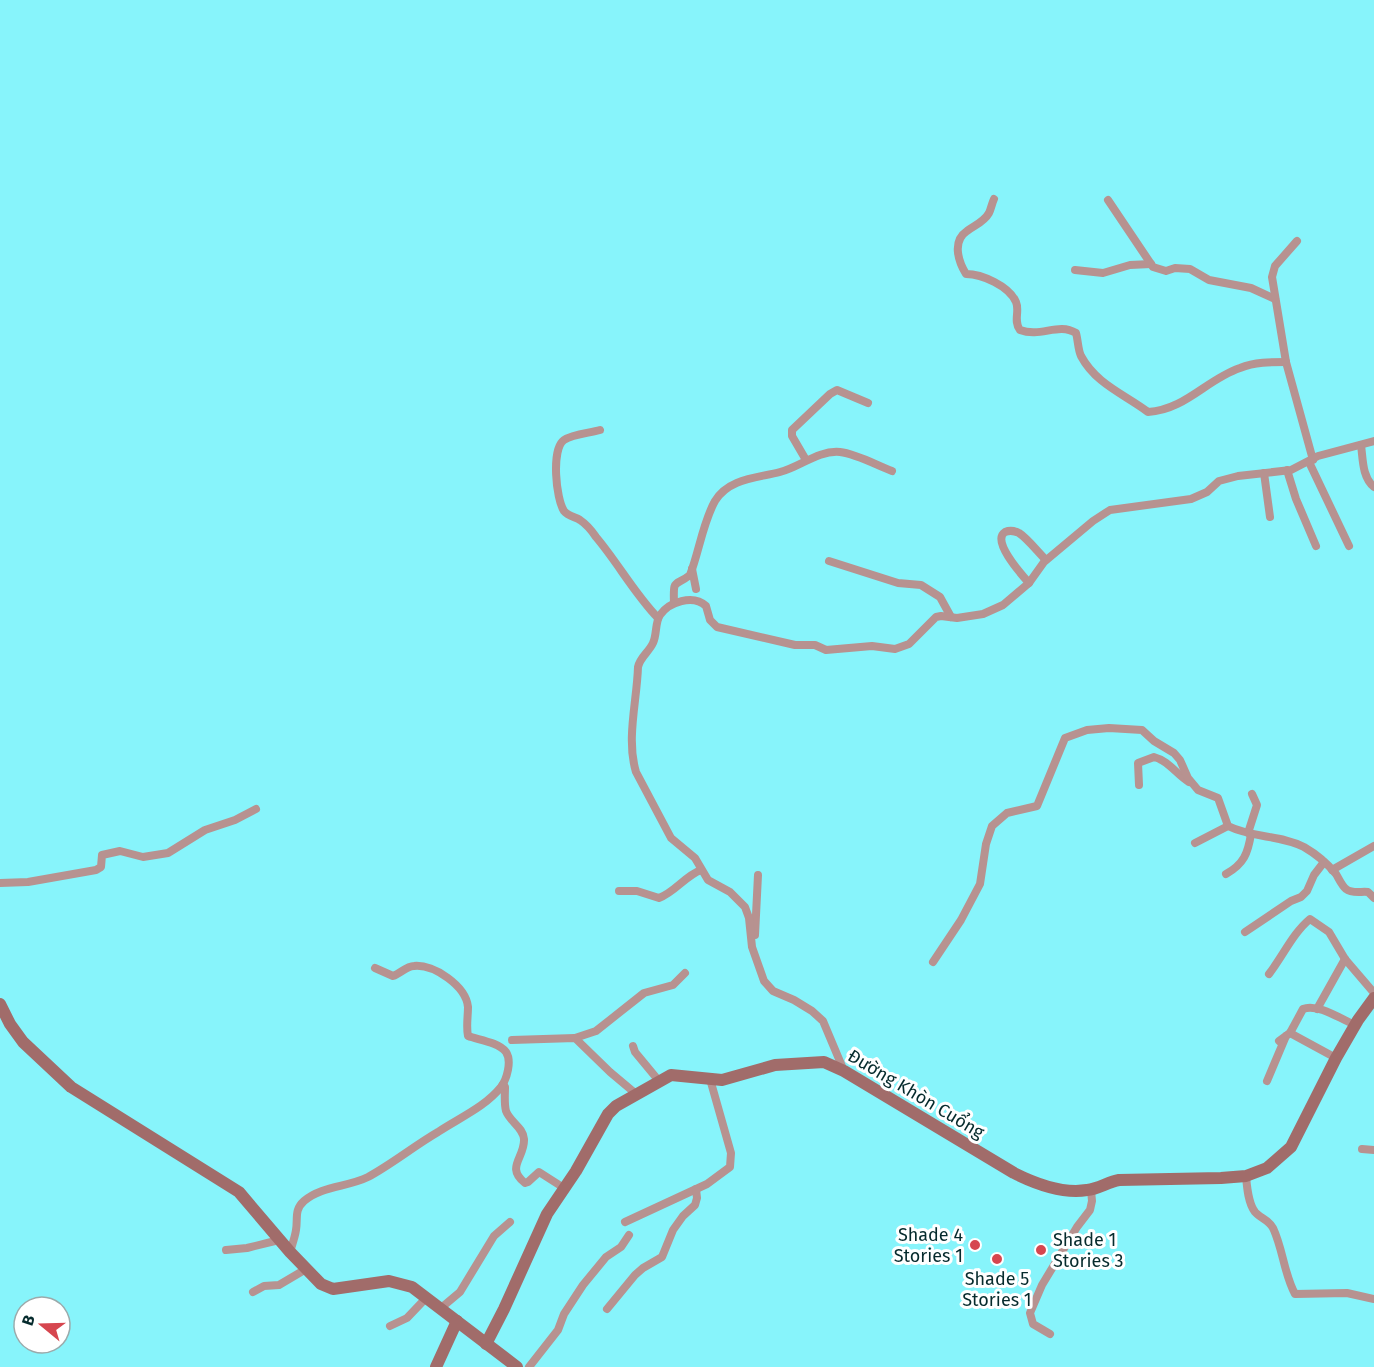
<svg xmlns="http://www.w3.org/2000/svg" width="1374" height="1367" font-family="'Fira Sans',sans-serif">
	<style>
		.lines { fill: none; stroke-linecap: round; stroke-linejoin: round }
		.street { stroke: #b79290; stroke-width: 8 }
		.secondary { stroke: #a16c6a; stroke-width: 12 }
		.poi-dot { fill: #d6464f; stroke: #fff; stroke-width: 2 }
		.labels { text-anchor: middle; stroke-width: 6; stroke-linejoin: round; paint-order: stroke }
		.street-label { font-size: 18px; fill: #062b2d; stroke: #fff }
		.poi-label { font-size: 18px; fill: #062b2d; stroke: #fff; text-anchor: end }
	</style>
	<rect width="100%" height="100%" fill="#87f4fb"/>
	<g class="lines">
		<g class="street">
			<path d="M994 199C992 203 991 209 989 213 984 222 975 225 967 231 952 241 958 261 966 274 982 274 1009 286 1016 302 1020 311 1013 321 1020 330 1041 338 1058 322 1076 333 1078 340 1078 350 1081 356 1096 384 1124 394 1148 412 1185 410 1207 379 1240 368 1255 362 1270 362 1286 362"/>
			<path d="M1108 200 1153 267 1166 271 1175 268 1190 269 1209 280 1251 288 1275 299"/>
			<path d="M1297 241 1275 266 1272 277 1286 362 1313 460"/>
			<path d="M1075 270 1103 273 1130 265 1151 264"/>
			<path d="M600 430C590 433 573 434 564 440 551 449 556 499 564 511 568 516 575 517 580 520 586 524 592 531 596 537 618 563 634 593 658 618"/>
			<path d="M1361 445C1363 459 1362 477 1374 487"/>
			<path d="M806 460 792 436V430L830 394 837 390 868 403"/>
			<path d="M1309 462 1349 546"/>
			<path d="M1287 470 1296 499 1316 546"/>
			<path d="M1264 473 1270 517"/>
			<path d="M829 561 898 583 921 585 940 597 951 617"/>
			<path d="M692 569 696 589"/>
			<path d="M1029 583C1022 575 991 541 1005 532 1010 530 1015 531 1019 533 1027 538 1038 552 1046 560"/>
			<path d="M674 603C673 577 675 587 690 575 699 552 703 522 715 501 729 478 758 478 780 472 800 467 818 450 840 452 857 454 876 465 892 471"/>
			<path d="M1139 785 1138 763 1154 757C1169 761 1176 774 1189 782"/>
			<path d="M1248 833 1257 805 1252 794"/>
			<path d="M1195 843 1228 826"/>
			<path d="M1332 870 1374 846"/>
			<path d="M1226 874C1244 864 1248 853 1251 834"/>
			<path d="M0 883 28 882 96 870 101 867 102 855 120 851 143 857 168 853 205 830 235 820 256 809"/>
			<path d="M619 891H637L659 898C675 892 685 876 701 870"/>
			<path d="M1245 932 1291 901 1301 897 1307 891 1314 875 1324 862"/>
			<path d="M755 935 758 875"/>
			<path d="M933 962 961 920 980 884 986 844 992 826 1007 813 1037 806 1065 738 1087 730 1109 728 1142 730 1154 741 1174 753 1180 760 1188 778 1198 790 1218 798 1228 826C1252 838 1281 835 1304 847 1316 854 1327 863 1336 874 1339 879 1342 886 1346 889 1352 894 1362 891 1368 892L1374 898"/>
			<path d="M1269 974C1283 956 1293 933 1310 919L1329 932 1345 959 1374 993"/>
			<path d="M1317 1009 1345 959"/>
			<path d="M1290 1033 1336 1058"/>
			<path d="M575 1038 596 1031 644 993 673 985 685 973"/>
			<path d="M512 1040 575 1038 610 1072 635 1093"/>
			<path d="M1279 1041 1290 1033 1303 1009C1317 1003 1341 1019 1355 1025"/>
			<path d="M633 1046 635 1052 659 1081"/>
			<path d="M844 1071 823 1021 812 1011 794 1000 773 991 764 981 752 947 749 918 745 907 730 892 708 880 695 858 671 838 636 772C626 739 637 701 638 667 640 657 649 652 653 643 657 635 655 622 660 615 669 602 693 594 706 606L710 620 717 627 795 645H815L826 650 872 646 895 649 909 644 936 617 941 616 957 618 983 614 1003 605 1029 583 1044 562 1093 521 1110 510 1191 499 1207 492 1219 481 1238 476 1291 470 1318 456 1374 441"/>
			<path d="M1267 1081 1286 1036"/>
			<path d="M503 1084 505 1087C505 1094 504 1104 506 1111 510 1122 523 1127 524 1139 525 1158 505 1167 525 1183L528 1182 539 1172 564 1188"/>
			<path d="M1362 1149 1374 1150"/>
			<path d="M1246 1176C1247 1187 1248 1203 1255 1212 1260 1218 1269 1220 1273 1228 1283 1249 1284 1274 1295 1294L1347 1293 1374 1299"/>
			<path d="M625 1222 707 1184 730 1167 731 1153 710 1079"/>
			<path d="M226 1250 247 1248 279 1240"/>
			<path d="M290 1252C292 1245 295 1237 296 1230 298 1218 294 1210 304 1201 321 1186 348 1187 368 1177 392 1164 414 1146 438 1132 459 1118 485 1107 501 1087 507 1079 512 1061 506 1052 498 1042 479 1040 468 1036 466 1026 468 1017 468 1007 466 986 434 964 414 966 406 966 400 974 393 976L375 968"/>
			<path d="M253 1292 264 1286 279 1285 306 1269"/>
			<path d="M441 1308 460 1292 494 1236 510 1222"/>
			<path d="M607 1309 635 1275 643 1268 662 1257 673 1230 683 1216 695 1205 697 1198 696 1189"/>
			<path d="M390 1326 407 1318 427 1297"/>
			<path d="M1050 1334 1033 1324 1030 1313 1042 1285 1077 1227 1090 1210 1092 1201 1091 1190"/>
			<path d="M529 1367 558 1330 564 1314 583 1285 606 1257 621 1247 629 1235"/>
		</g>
		<g class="secondary">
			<path d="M0 1004 10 1024 23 1042 71 1087 239 1192 290 1252 321 1284 333 1289 389 1281 412 1287 517 1367"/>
			<path d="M486 1344 504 1309 547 1214 576 1171 608 1114 616 1106 671 1075 722 1080 775 1065 824 1062 844 1071 1014 1173C1036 1184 1063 1194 1087 1190 1098 1189 1108 1182 1119 1180L1221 1178 1246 1176 1267 1168 1291 1147 1336 1058 1358 1020 1374 998"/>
			<path d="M436 1367 457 1321"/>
		</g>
	</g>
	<g class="poi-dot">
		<circle cx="975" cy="1245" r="6"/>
		<circle cx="1041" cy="1250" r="6"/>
		<circle cx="997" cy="1259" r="6"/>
	</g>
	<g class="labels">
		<g class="street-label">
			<text transform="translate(916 1094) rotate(31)" y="6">Đường Khòn Cuổng</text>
		</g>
		<g class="poi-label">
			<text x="963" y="1241">Shade 4<tspan x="963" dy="21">Stories 1</tspan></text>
			<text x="1053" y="1246" text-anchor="start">Shade 1<tspan x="1053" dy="21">Stories 3</tspan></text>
			<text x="997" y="1285" text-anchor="middle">Shade 5<tspan x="997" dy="21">Stories 1</tspan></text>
		</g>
	</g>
	<g transform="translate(42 1325) rotate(289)"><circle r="28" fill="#ffffff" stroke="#9baaab" stroke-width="1.5"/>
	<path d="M0-4.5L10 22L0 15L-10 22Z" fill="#d6464f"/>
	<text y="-9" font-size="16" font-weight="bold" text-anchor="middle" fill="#062b2d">B</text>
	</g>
</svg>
